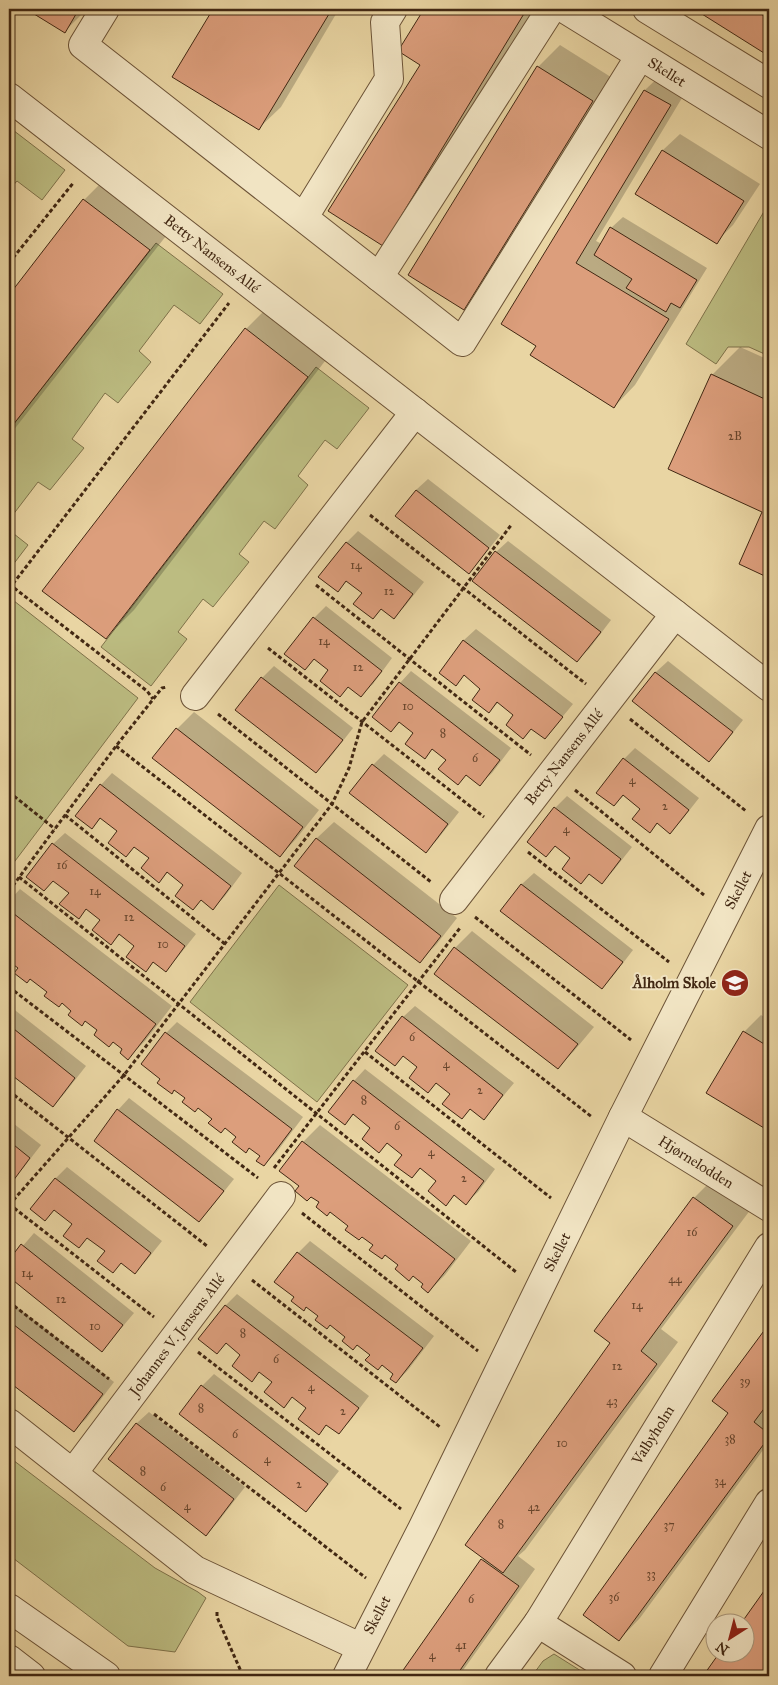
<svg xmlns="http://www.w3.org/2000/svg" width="778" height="1685" font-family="'IM FELL Great Primer',serif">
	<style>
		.green { fill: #bcbc81; stroke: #7f724a }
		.shadow { fill: #0003 }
		.building { fill: #dc9e7c; stroke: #422813 }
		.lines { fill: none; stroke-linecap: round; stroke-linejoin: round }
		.minor-casing { stroke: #6c5337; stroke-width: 30 }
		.path { stroke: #422813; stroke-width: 3; stroke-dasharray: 4 2.5; stroke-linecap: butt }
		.minor { stroke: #f1e4c3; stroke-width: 28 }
		.labels { text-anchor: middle; stroke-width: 4; stroke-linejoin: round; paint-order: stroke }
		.number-label { font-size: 12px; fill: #68462d }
		.street-label { font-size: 15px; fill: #422813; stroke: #f1e4c3 }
		.poi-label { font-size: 15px; font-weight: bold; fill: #422813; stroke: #f1e4c3; text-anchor: end }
	</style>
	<rect width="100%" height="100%" fill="#e9d5a3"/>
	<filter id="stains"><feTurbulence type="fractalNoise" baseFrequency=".004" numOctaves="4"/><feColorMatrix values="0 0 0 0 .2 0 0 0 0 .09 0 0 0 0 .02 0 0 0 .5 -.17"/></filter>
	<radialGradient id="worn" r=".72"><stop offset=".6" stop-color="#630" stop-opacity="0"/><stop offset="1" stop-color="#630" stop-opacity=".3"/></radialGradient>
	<g class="green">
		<path d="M9 127 65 170 42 200 17 181 9 190Z"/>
		<path d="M769 203V356L749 347H728L716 364 686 344Z"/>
		<path d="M156 243 223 294 200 324 174 305 139 351 151 362 118 403 105 393 72 439 84 448 50 490 38 482 9 520V430Z"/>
		<path d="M316 367 369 408 337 449 325 440 298 476 308 485 275 529 264 521 239 554 249 562 213 607 203 599 178 632 187 639 151 686 101 647Z"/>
		<path d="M9 530 28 545 9 570Z"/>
		<path d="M9 597 138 698 9 869Z"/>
		<path d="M279 885 408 985 317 1102 190 1002Z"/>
		<path d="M9 1457 155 1568 198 1592 206 1598 175 1652 128 1646 9 1555Z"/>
		<path d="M554 1654 589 1676H532L543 1661Z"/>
	</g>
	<g class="shadow">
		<path d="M29 9H87L65 31Z"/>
		<path d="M215 9H339L281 107 259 128 173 77Z"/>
		<path d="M425 9H534L404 223 383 244 421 65 400 51Z"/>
		<path d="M696 9H769V47L764 52Z"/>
		<path d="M560 45 614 79 485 287 463 308 410 274 538 67Z"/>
		<path d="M667 69 691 83 596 241 602 244 611 228 623 217 707 268 635 385 614 407 537 346 503 323 645 90Z"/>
		<path d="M680 134 760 184 733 225 716 242 637 194 663 150Z"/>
		<path d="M112 172 177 222 9 436V297L84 200Z"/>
		<path d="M274 301 335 348 134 610 106 638 44 590 246 329Z"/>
		<path d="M740 347 769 360V577L740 563 763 512 712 375Z"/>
		<path d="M428 479 500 535 480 560 469 572 416 490Z"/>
		<path d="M358 531 424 582 405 606 394 617 348 580 337 591 320 577 347 542Z"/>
		<path d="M508 541 611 620 589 649 577 660 496 552Z"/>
		<path d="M326 606 392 658 373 684 361 695 349 686 340 695 330 670 315 658 305 668 286 654 314 618Z"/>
		<path d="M476 629 573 704 545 738 499 702 489 711 482 688 465 674 456 684 441 673 464 640Z"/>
		<path d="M668 661 743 720 721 748 709 760 634 701 656 672Z"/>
		<path d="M274 666 353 728 328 760 316 772 237 710 262 678Z"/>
		<path d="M411 671 511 748 492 773 480 784 467 774 458 783 448 759 433 748 424 758 415 733 401 721 391 731 400 683Z"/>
		<path d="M194 712 319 810 296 839 280 856 177 729Z"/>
		<path d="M635 748 699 798 681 821 670 832 658 823 649 832 642 809 624 795 614 805 624 759Z"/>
		<path d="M384 754 459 812 437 840 426 851 373 765Z"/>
		<path d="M112 773 242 873 225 896 213 908 202 899 193 908 185 884 168 872 159 881 150 858 135 846 126 855 119 831 101 818 92 828 101 785Z"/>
		<path d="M567 796 632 847 613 871 602 882 590 873 581 882 572 858 556 845 529 842 555 808Z"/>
		<path d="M334 822 457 918 436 945 419 961 296 866 317 838Z"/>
		<path d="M65 833 196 934 177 958 165 970 154 961 146 970 136 946 121 934 111 943 102 919 87 908 79 917 70 892 54 880 44 890 53 844Z"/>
		<path d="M534 873 633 950 613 976 602 988 502 911 522 884Z"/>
		<path d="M20 889 172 1006 145 1041 128 1058 124 1049 114 1041 12 961 9 965V901Z"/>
		<path d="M472 931 594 1027 574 1051 557 1068 455 948Z"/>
		<path d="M415 1006 514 1083 495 1106 484 1118 437 1082 428 1092 419 1067 404 1055 395 1065 403 1017Z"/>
		<path d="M11 1007 86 1066 64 1094 53 1106 9 1071V1009Z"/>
		<path d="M761 1015 769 1020V1130L708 1092 744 1032Z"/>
		<path d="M177 1022 303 1117 276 1153 264 1165 262 1156 250 1147 246 1151 238 1137 175 1089 172 1092 162 1078 166 1033Z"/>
		<path d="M365 1069 495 1169 478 1192 466 1203 455 1195 446 1204 438 1181 421 1168 412 1177 404 1154 355 1113 345 1124 354 1081Z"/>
		<path d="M129 1098 234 1179 210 1209 199 1221 118 1110Z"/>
		<path d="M9 1120 41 1145 24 1167 12 1179 9 1176Z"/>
		<path d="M320 1125 471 1241 445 1275 428 1292 425 1284 301 1186 303 1142Z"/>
		<path d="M67 1167 162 1241 146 1261 134 1272 122 1262 113 1272 106 1251 55 1209 45 1219 32 1209 56 1178Z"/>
		<path d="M715 1177 754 1205 661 1329 678 1342 525 1550 518 1556 535 1569 459 1676H400L484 1558 612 1342 694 1198Z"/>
		<path d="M34 1233 134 1313 102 1351 9 1276V1262Z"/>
		<path d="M310 1241 434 1336 408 1370 396 1382 395 1374 307 1306 304 1310 295 1297 276 1282 298 1253Z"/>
		<path d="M237 1294 369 1396 350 1421 338 1433 327 1424 319 1433 308 1408 293 1396 284 1406 273 1381 260 1371 252 1380 242 1354 227 1343 217 1352 200 1339 226 1305Z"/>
		<path d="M9 1301 114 1382 86 1419 74 1430 9 1380Z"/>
		<path d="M769 1326V1442L640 1618 619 1640 730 1413 714 1401Z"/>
		<path d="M214 1374 339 1471 317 1499 305 1511 181 1414 202 1386Z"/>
		<path d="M149 1412 245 1487 217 1523 206 1534 109 1459 137 1423Z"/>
		<path d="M769 1587V1670L764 1676H705L722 1652H746V1622H743Z"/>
	</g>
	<g class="building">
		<path d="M26 9H79L65 33Z"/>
		<path d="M213 9H332L259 130 172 77Z"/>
		<path d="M424 9H519L525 12 383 246 328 211 420 65 398 51Z"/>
		<path d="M694 9H753L769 19V45L764 53Z"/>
		<path d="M537 66 593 101 464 310 408 275Z"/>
		<path d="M644 90 671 105 576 263 669 319 614 408 530 355 536 346 501 324Z"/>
		<path d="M662 150 744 201 717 244 635 194Z"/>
		<path d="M83 199 150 250 9 430V295Z"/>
		<path d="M610 227 697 280 680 308 671 303 666 312 626 288 632 279 594 255Z"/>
		<path d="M245 328 308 377 106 639 42 591Z"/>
		<path d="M711 374 769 401V578L739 564 762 512 668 469Z"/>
		<path d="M416 490 489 548 469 574 395 516Z"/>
		<path d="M346 542 413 594 394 619 381 609 373 619 353 604 362 593 346 581 338 592 318 577Z"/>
		<path d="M495 551 601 632 577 662 472 581Z"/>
		<path d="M313 617 382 671 361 697 348 687 340 697 320 681 328 670 314 659 305 670 284 654Z"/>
		<path d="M463 640 563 717 545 739 531 729 523 739 506 725 513 715 497 702 489 713 472 700 480 689 464 675 456 686 439 673Z"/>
		<path d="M655 672 733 732 709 762 632 701Z"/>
		<path d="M261 677 343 740 316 773 235 710Z"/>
		<path d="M399 682 500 760 480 786 466 775 458 785 438 769 446 760 432 749 425 759 405 744 413 733 399 722 391 732 372 717Z"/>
		<path d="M176 728 303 827 280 857 152 758Z"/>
		<path d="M623 758 689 810 670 834 657 823 650 833 632 819 640 809 623 795 614 806 596 793Z"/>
		<path d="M372 764 448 824 426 853 349 793Z"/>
		<path d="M100 784 231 886 213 910 201 900 193 910 175 896 183 885 167 872 159 883 141 868 149 858 134 847 126 857 108 843 117 831 100 818 92 829 75 816Z"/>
		<path d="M554 807 621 859 602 884 589 874 581 884 562 869 570 858 555 846 546 857 527 842Z"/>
		<path d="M316 838 441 936 420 963 294 866Z"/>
		<path d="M52 843 185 946 166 972 153 962 146 972 126 957 134 946 119 934 111 945 92 930 100 920 86 909 79 919 59 904 69 893 53 881 44 891 26 877Z"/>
		<path d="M521 884 623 962 602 989 500 911Z"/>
		<path d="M9 910 156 1024 128 1060 120 1053 122 1049 113 1042 109 1047 94 1035 97 1030 85 1021 82 1026 68 1015 71 1011 62 1003 59 1007 44 996 47 992 30 979 27 983 14 973 18 968 11 963 9 966Z"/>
		<path d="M454 947 578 1044 558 1069 434 974Z"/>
		<path d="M402 1016 503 1095 484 1120 470 1109 462 1119 442 1104 450 1094 436 1083 428 1093 409 1078 417 1067 403 1056 395 1066 375 1051Z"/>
		<path d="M9 1025 75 1078 53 1107 9 1073Z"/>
		<path d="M743 1031 769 1047V1131L706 1093Z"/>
		<path d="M165 1032 292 1129 264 1166 256 1161 260 1156 249 1148 246 1153 232 1142 236 1137 225 1128 221 1133 208 1123 212 1119 198 1108 195 1112 182 1102 185 1098 174 1090 172 1094 157 1083 160 1079 141 1064Z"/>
		<path d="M353 1080 484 1181 466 1205 454 1195 446 1206 428 1191 436 1181 420 1168 412 1178 394 1165 402 1155 387 1143 379 1153 362 1139 370 1128 353 1114 345 1125 328 1112Z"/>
		<path d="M117 1109 224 1191 199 1222 94 1141Z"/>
		<path d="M9 1141 30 1158 13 1181 9 1178Z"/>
		<path d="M302 1141 455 1259 428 1293 421 1287 423 1284 413 1276 409 1281 395 1269 398 1265 385 1255 382 1259 369 1250 373 1245 362 1237 359 1240 345 1230 348 1226 330 1212 327 1216 316 1207 319 1202 311 1197 307 1201 295 1191 299 1186 279 1171Z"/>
		<path d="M55 1178 151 1253 135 1274 121 1263 113 1273 97 1261 105 1251 87 1238 79 1248 63 1236 72 1224 54 1210 45 1221 30 1209Z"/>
		<path d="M693 1197 733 1226 641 1351 657 1364 503 1573 465 1545 610 1343 594 1331Z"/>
		<path d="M21 1244 123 1325 102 1352 9 1277V1260Z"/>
		<path d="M297 1252 423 1348 396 1383 390 1379 393 1374 382 1365 378 1370 365 1360 370 1355 357 1345 353 1350 342 1341 345 1337 330 1325 327 1329 315 1320 318 1316 306 1307 304 1311 291 1301 294 1297 274 1282Z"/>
		<path d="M225 1305 359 1408 339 1434 326 1425 319 1435 298 1419 306 1408 292 1397 284 1408 264 1392 272 1382 259 1372 252 1382 232 1366 240 1355 226 1343 217 1354 198 1339Z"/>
		<path d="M9 1321 103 1394 74 1432 9 1382Z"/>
		<path d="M769 1324V1402L754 1422 769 1434V1437L619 1641 583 1615 728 1413 712 1401Z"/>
		<path d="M201 1385 328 1484 306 1512 179 1414Z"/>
		<path d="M136 1423 234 1499 206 1536 108 1459Z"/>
		<path d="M481 1559 519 1586 456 1676H399Z"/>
		<path d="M769 1584V1664L760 1676H703L720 1652H746V1622H742Z"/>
	</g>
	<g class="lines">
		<defs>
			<g id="minor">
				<path d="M105 9 83 45 462 342 640 56"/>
				<path d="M565 9 769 135"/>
				<path d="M647 9 769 84"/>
				<path d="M9 97 769 687"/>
				<path d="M304 217 389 79 385 22 393 9"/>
				<path d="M379 277 551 9"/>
				<path d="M195 696 415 412"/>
				<path d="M454 900 675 614"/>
				<path d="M623 1117 769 1207"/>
				<path d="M9 1423 195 1570 360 1647"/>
				<path d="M73 1473 281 1196"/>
				<path d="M9 1608 106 1676"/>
				<path d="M538 1623 622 1676"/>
				<path d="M9 1659 31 1676"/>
				<path d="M347 1676 422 1529 623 1117 769 829"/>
				<path d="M499 1676 538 1623 769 1247"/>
				<path d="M663 1676 769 1503"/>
			</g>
		</defs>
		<use href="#minor" class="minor-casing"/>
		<g class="path">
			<path d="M9 263 74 182"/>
			<path d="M370 515 586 684"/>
			<path d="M9 584 147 691 153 699"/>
			<path d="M316 585 531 755"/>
			<path d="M9 589 229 303"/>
			<path d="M268 648 484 817"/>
			<path d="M218 714 431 882"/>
			<path d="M630 719 746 811"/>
			<path d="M116 746 592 1117"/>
			<path d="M575 790 704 895"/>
			<path d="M9 792 55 829"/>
			<path d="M65 815 225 944"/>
			<path d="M528 852 669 962"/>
			<path d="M19 877 516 1272"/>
			<path d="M9 891 116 746 162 688 167 687"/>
			<path d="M475 917 631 1040"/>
			<path d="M9 987 258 1178"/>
			<path d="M365 1052 551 1198"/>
			<path d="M9 1091 207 1246"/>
			<path d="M274 1168 460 928"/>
			<path d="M9 1204 154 1317"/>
			<path d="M9 1205 124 1075 332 804 349 768 362 722 512 524"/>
			<path d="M302 1213 478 1351"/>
			<path d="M252 1280 440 1427"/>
			<path d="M9 1302 109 1379"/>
			<path d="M198 1352 401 1509"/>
			<path d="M154 1414 366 1578"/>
			<path d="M217 1612V1617L243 1676"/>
		</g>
		<use href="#minor" class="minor"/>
	</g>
	<defs>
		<symbol id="school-disc" viewBox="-11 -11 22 22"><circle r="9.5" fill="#8f2418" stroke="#f1e4c3"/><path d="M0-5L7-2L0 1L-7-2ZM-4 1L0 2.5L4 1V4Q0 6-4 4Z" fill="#fff"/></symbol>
	</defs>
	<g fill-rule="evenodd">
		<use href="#school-disc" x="719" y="967" width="32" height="32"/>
	</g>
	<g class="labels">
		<g class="number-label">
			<text x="735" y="440">2B</text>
			<text x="356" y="569">14</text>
			<text x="389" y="595">12</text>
			<text x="324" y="645">14</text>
			<text x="358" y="671">12</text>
			<text x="408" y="710">10</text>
			<text x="443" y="737">8</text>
			<text x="475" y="762">6</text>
			<text x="632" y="784">4</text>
			<text x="665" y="810">2</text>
			<text x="566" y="833">4</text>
			<text x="62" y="869">16</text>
			<text x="95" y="895">14</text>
			<text x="129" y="921">12</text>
			<text x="163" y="948">10</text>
			<text x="412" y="1041">6</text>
			<text x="446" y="1068">4</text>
			<text x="480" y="1094">2</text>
			<text x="364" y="1104">8</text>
			<text x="397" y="1130">6</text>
			<text x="431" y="1156">4</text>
			<text x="464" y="1182">2</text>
			<text x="692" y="1236">16</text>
			<text x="27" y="1277">14</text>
			<text x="675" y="1283">44</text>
			<text x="61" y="1303">12</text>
			<text x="637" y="1309">14</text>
			<text x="95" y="1330">10</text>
			<text x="243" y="1337">8</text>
			<text x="276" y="1363">6</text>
			<text x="617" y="1370">12</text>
			<text x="745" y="1385">39</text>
			<text x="311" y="1391">4</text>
			<text x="612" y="1405">43</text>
			<text x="201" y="1412">8</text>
			<text x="343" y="1415">2</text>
			<text x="235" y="1438">6</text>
			<text x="730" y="1443">38</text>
			<text x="562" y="1447">10</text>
			<text x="267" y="1463">4</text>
			<text x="143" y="1475">8</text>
			<text x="720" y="1485">34</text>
			<text x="299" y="1488">2</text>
			<text x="163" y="1491">6</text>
			<text x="187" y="1510">4</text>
			<text x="534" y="1511">42</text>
			<text x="501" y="1528">8</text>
			<text x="669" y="1529">37</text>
			<text x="651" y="1578">33</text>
			<text x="614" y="1601">36</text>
			<text x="471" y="1603">6</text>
			<text x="461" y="1649">41</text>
			<text x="432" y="1659">4</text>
		</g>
		<g class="street-label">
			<text transform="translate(667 72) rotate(32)" y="5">Skellet</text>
			<text transform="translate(212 254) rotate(38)" y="5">Betty Nansens Allé</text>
			<text transform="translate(564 757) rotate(-52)" y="5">Betty Nansens Allé</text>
			<text transform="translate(738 890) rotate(-62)" y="5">Skellet</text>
			<text transform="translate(696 1162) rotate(32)" y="5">Hjørnelodden</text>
			<text transform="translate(557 1252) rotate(-63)" y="5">Skellet</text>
			<text transform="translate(177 1335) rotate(-53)" y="5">Johannes V. Jensens Allé</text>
			<text transform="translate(653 1435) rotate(-58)" y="5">Valbyholm</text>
			<text transform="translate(377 1615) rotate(-62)" y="5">Skellet</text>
		</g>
		<g class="poi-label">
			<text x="716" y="988">Ålholm Skole</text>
		</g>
	</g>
	<rect width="778" height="1685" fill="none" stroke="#e9d5a3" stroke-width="30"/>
	<rect x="10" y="10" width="758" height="1665" fill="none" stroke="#422813" stroke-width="2.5"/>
	<rect x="15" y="15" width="748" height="1655" fill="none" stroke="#422813"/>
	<g transform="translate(730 1638) rotate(216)"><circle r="24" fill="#f1e4c3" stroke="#ab997d"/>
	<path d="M0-4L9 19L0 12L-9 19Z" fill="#8f2418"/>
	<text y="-8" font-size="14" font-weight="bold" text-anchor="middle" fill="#422813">N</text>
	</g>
	<rect width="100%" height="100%" filter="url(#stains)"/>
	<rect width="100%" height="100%" fill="url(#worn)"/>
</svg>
